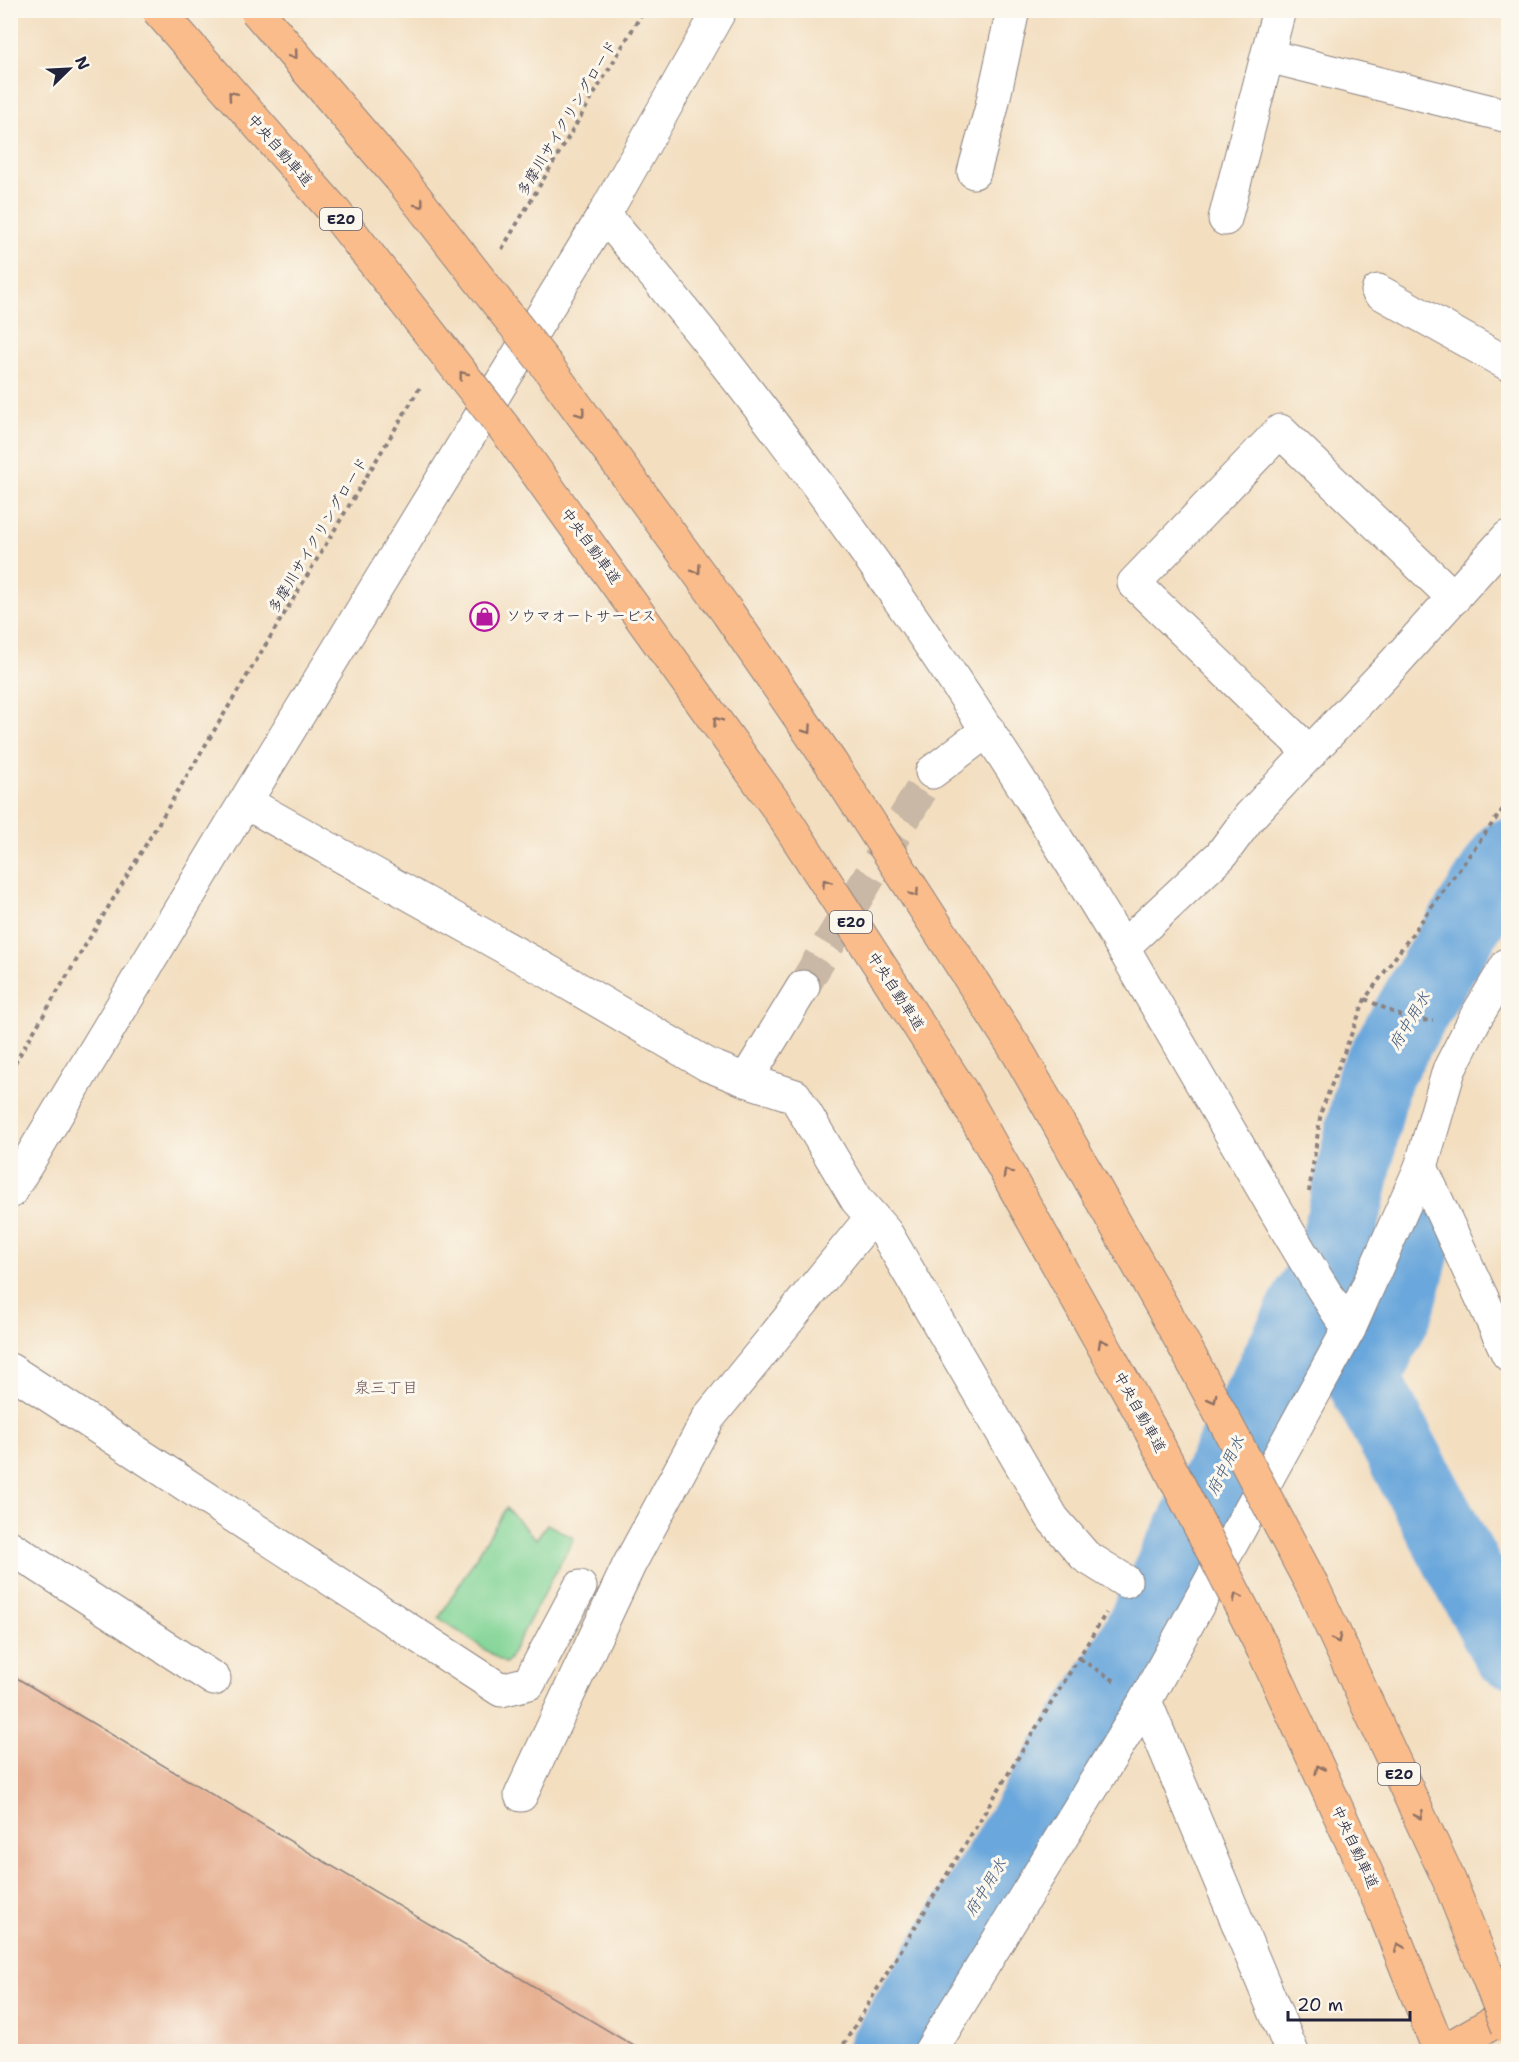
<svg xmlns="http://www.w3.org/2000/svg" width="1519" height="2062" font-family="'Shantell Sans','Klee One',sans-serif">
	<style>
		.green { fill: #81d496; stroke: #527b68; stroke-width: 1.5 }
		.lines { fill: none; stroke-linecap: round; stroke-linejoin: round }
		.river { stroke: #6ba7dc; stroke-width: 74 }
		.building { fill: #e6af91 }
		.minor-tunnel { stroke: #c9b8a5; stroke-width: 33; stroke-dasharray: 33 16; stroke-linecap: butt }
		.minor-casing { stroke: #8a807e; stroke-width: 35 }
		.major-casing { stroke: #8a807e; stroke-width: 35 }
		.highway-casing { stroke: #8a807e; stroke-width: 35 }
		.path { stroke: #8a807e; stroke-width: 4; stroke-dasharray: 4.5 4.5; stroke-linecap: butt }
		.minor { stroke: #fff; stroke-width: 33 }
		.major { stroke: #fabc8b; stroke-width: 33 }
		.highway { stroke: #fabc8b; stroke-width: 33 }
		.highway-bridge-casing { stroke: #8a807e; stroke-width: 35; stroke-linecap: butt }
		.highway-bridge { stroke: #fabc8b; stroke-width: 33 }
		.oneway { stroke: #8e6f63 }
		.labels { text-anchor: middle; stroke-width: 6; stroke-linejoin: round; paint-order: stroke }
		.shield { fill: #fbf7ec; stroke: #636270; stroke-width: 1.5 }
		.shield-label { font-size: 14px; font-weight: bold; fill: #22223b }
		.street-label { font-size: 15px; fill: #22223b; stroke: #fbf7ec }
		.poi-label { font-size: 15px; fill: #22223b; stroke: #fbf7ec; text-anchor: start }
		.water-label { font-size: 16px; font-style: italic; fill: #3f577b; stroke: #fbf7ec }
		.neighbourhood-label { font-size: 16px; fill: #675359; stroke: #fbf7ec }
	</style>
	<rect width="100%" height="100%" fill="#fbf7ec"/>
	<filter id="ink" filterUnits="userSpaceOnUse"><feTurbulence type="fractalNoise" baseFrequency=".0167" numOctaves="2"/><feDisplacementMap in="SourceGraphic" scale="12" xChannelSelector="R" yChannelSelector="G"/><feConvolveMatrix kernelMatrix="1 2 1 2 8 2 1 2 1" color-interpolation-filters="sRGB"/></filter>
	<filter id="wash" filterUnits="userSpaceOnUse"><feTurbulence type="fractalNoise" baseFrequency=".008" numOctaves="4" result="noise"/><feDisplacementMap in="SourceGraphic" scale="24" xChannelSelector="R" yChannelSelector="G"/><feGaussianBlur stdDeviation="1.35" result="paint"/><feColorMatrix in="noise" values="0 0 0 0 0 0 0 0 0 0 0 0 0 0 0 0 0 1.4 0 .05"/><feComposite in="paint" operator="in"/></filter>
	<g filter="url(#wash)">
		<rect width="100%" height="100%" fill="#f3dec0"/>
		<path class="green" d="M506 1508 536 1539 547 1524 574 1538 506 1664 439 1618Z"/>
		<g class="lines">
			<g class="river">
				<path d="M1414 1246 1398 1306 1363 1379 1508 1650"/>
				<path d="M884 2052 1131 1650 1337 1246 1374 1078 1437 968 1508 855"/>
			</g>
		</g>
		<g id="blocks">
			<path class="building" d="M10 1674 644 2052H10Z"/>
		</g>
	</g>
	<g filter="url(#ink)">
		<use href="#blocks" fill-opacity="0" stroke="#8a807e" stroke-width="1.5"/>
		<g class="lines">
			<path class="minor-tunnel" d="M803 987 932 772"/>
			<defs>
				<g id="minor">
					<path d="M1268 56 1508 116"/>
					<path d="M974 172 991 110 1013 10"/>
					<path d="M604 215C799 442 969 690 1122 946 1168 1024 1213 1102 1258 1180 1287 1230 1316 1281 1349 1329"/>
					<path d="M1225 219 1279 10"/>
					<path d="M1378 291 1508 364"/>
					<path d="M1310 753 1134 583 1280 431 1454 598"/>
					<path d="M932 772 988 730"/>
					<path d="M245 802 551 973 708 1065 746 1080 803 987"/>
					<path d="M1123 947 1221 855 1250 816 1390 668 1508 537"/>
					<path d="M746 1080 795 1096 857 1200 886 1233 1053 1519 1085 1556 1125 1581"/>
					<path d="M1421 1167 1508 1354"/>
					<path d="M10 1192 245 802 604 215 720 10"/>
					<path d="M10 1370 501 1690 529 1683 580 1587"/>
					<path d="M10 1547 214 1679"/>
					<path d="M1145 1701 1292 2052"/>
					<path d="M521 1795 629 1565 709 1417 872 1217"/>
					<path d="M930 2052 1145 1701 1349 1329 1421 1167 1449 1070 1476 1017 1508 964"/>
				</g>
				<path id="major" d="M1442 2052 1508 2014"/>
				<g id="highway">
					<path d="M547 366 728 613 831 763 1019 1054 1185 1347"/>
					<path d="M512 438 778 808 961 1091 1151 1431"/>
					<path d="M1312 1585 1449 1880 1483 1964"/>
					<path d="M1263 1649 1384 1911 1440 2052"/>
				</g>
			</defs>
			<use href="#minor" class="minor-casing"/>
			<use href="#major" class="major-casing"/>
			<use href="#highway" class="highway-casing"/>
			<g class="path">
				<path d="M502 249 644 10"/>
				<path d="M1365 999 1412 1021 1433 1020"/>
				<path d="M10 1071 422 384"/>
				<path d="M1309 1192 1321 1112 1365 999 1508 802"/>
				<path d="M1080 1659 1115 1681"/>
				<path d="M839 2052 1106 1613"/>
			</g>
			<use href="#minor" class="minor"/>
			<use href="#major" class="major"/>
			<use href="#highway" class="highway"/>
			<defs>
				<g id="highway-bridge">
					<path d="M158 10 334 211 512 438"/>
					<path d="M256 10 400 178 547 366"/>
					<path d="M1185 1347 1312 1585"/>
					<path d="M1151 1431 1263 1649"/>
					<path d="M1483 1964 1508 2027"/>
				</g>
			</defs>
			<use href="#highway-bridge" class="highway-bridge-casing"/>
			<use href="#highway-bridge" class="highway-bridge"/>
		</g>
		<defs><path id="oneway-chevron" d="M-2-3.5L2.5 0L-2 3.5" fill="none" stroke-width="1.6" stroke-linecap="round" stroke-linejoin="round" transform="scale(1.5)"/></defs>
		<g class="oneway">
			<use href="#oneway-chevron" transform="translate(294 55) rotate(50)"/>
			<use href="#oneway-chevron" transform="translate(232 95) rotate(-131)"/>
			<use href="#oneway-chevron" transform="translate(420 204) rotate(52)"/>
			<use href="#oneway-chevron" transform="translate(463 375) rotate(-128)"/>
			<use href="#oneway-chevron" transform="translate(581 413) rotate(54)"/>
			<use href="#oneway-chevron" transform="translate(697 570) rotate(54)"/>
			<use href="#oneway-chevron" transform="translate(717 721) rotate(-125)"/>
			<use href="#oneway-chevron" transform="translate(808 730) rotate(55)"/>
			<use href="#oneway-chevron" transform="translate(826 883) rotate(-123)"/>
			<use href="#oneway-chevron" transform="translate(915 893) rotate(57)"/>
			<use href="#oneway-chevron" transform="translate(1007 1173) rotate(-119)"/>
			<use href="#oneway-chevron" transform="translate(1102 1343) rotate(-119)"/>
			<use href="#oneway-chevron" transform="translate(1213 1399) rotate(62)"/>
			<use href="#oneway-chevron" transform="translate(1237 1597) rotate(-117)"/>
			<use href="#oneway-chevron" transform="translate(1337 1639) rotate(65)"/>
			<use href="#oneway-chevron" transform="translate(1319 1769) rotate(-115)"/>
			<use href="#oneway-chevron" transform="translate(1419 1815) rotate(65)"/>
			<use href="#oneway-chevron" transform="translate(1399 1947) rotate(-112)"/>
		</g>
	</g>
	<defs>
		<symbol id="shop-ring" viewBox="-11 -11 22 22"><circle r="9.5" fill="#fbf7ec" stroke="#b5179e" stroke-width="1.5"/><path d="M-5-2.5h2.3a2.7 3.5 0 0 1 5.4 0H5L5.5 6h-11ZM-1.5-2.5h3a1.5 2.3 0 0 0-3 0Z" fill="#b5179e"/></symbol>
	</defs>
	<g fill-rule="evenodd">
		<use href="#shop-ring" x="468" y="600" width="33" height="33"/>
	</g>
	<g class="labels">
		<g class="shield">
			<rect x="320" y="208" width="42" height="22" rx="4.5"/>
			<rect x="830" y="911" width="42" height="22" rx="4.5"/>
			<rect x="1378" y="1763" width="42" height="22" rx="4.5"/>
		</g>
		<g class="shield-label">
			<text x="341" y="224">E20</text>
			<text x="851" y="927">E20</text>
			<text x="1399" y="1779">E20</text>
		</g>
		<g class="street-label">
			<text transform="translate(567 118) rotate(-59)" y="5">多摩川サイクリングロード</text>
			<text transform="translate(280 150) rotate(49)" y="5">中央自動車道</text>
			<text transform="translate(318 535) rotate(-59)" y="5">多摩川サイクリングロード</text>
			<text transform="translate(591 546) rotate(54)" y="5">中央自動車道</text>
			<text transform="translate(896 991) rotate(57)" y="5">中央自動車道</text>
			<text transform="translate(1140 1412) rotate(61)" y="5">中央自動車道</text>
			<text transform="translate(1355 1847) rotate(65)" y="5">中央自動車道</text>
		</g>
		<g class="poi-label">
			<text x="506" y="621">ソウマオートサービス</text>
		</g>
		<g class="water-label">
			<text transform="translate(1409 1020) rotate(-59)" y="6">府中用水</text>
			<text transform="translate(1225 1465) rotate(-63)" y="6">府中用水</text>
			<text transform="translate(985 1887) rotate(-58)" y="6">府中用水</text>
		</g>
		<g class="neighbourhood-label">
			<text x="386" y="1393">泉三丁目</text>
		</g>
	</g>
	<rect width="1519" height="2062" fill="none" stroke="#fbf7ec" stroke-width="36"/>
	<g transform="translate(69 69) rotate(66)" stroke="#fbf7ec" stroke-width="4.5" paint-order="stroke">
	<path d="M0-4.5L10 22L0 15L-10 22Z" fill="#22223b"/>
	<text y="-9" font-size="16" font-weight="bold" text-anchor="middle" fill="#22223b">N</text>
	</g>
	<path d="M1288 2011v9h122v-9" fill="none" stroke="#22223b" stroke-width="3"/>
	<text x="1297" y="2011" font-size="18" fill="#22223b" stroke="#fbf7ec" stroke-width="4.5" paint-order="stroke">20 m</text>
</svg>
